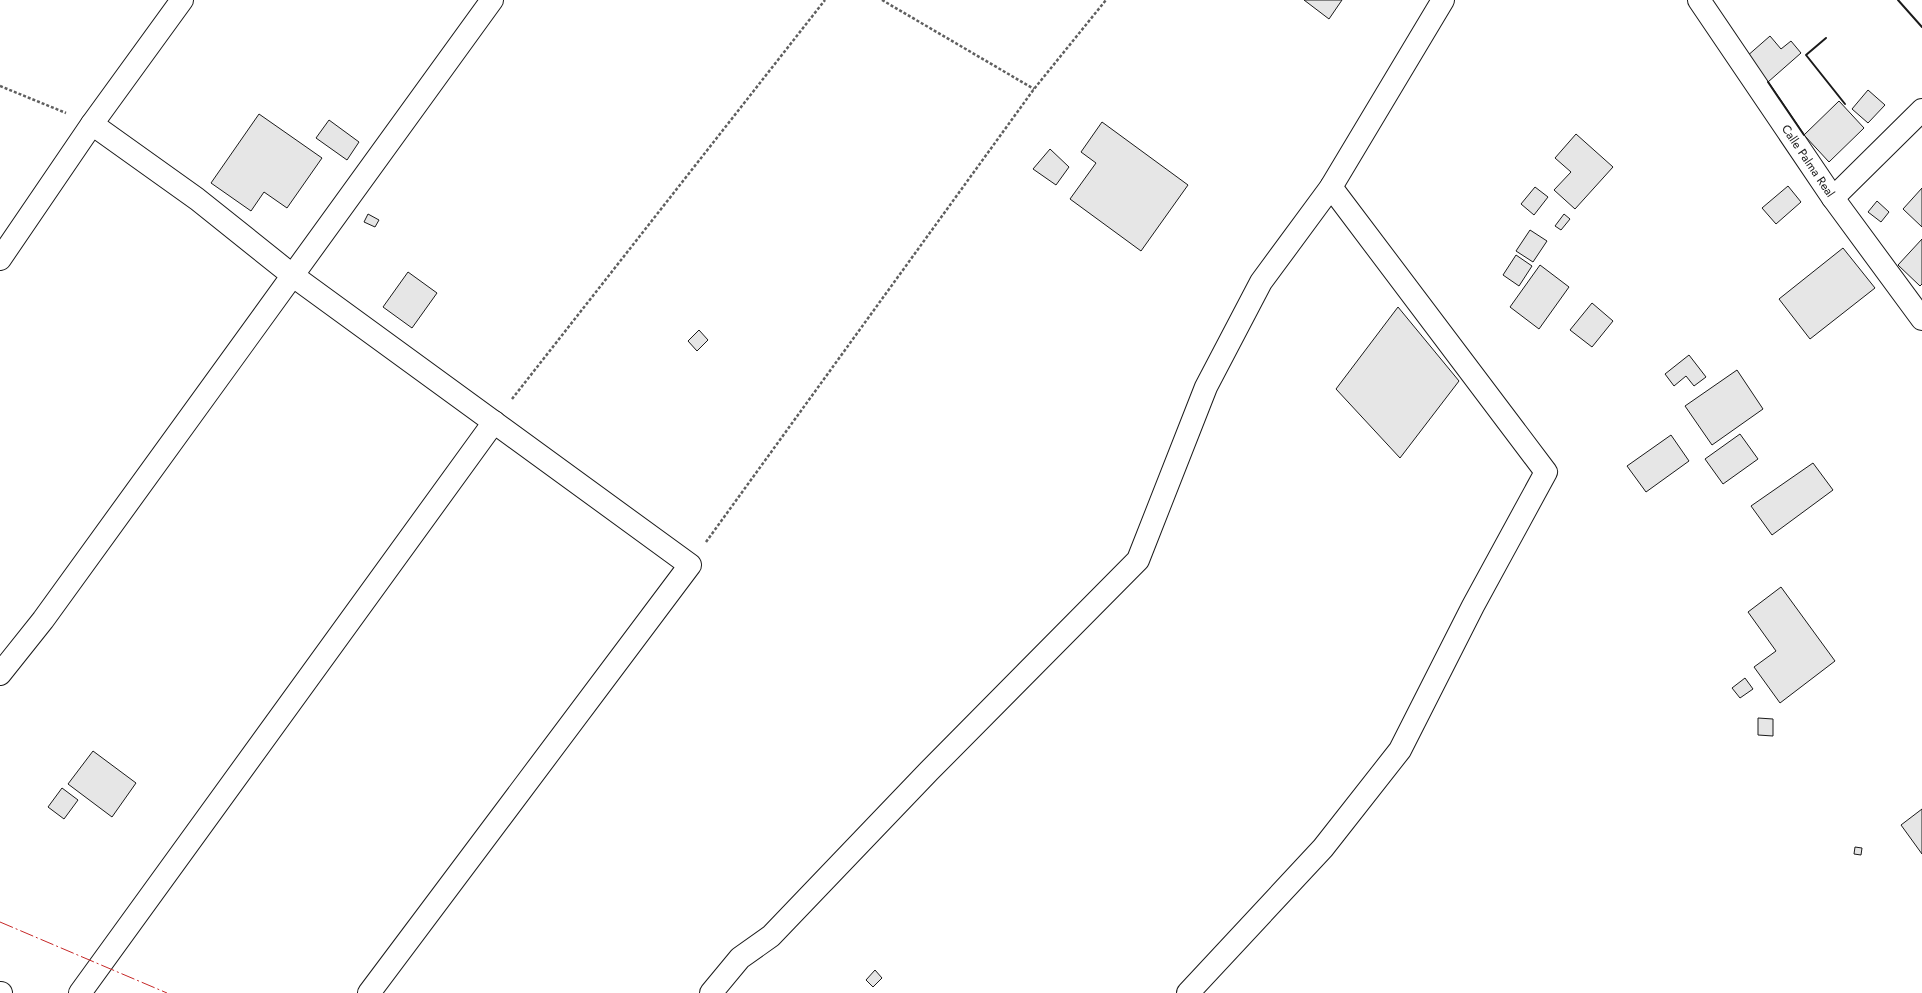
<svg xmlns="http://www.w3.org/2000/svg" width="1922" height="993" font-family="Jost,sans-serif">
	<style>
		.building { fill: #e6e6e6; stroke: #1a1a1a }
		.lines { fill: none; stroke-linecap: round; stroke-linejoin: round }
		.minor-casing { stroke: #1a1a1a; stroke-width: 24 }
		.path { stroke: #5f5f5f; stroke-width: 2.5; stroke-dasharray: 3 2; stroke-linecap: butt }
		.minor { stroke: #fff; stroke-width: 22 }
		.wall { stroke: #1a1a1a; stroke-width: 2 }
		.power { stroke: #c62828; stroke-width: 1; stroke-dasharray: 14 3 2 3; stroke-linecap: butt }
		.labels { text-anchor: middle; stroke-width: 3; stroke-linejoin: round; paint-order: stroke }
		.street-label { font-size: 12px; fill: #1a1a1a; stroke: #fff }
	</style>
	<rect width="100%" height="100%" fill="#fff"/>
	<g class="building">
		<path d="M1304 0H1342L1329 19Z"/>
		<path d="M1770 36 1781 49 1791 41 1801 53 1768 82 1746 57Z"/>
		<path d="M1868 90 1885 105 1868 123 1852 109Z"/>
		<path d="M1839 101 1864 128 1829 162 1804 135Z"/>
		<path d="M259 114 322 158 287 208 264 192 251 211 211 183Z"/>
		<path d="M329 120 359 142 347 160 316 138Z"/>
		<path d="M1102 122 1188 185 1141 251 1070 199 1096 163 1081 152Z"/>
		<path d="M1576 134 1613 167 1575 209 1554 190 1571 172 1555 158Z"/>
		<path d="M1050 149 1069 167 1056 185 1033 169Z"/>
		<path d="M1788 186 1801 202 1776 224 1762 208Z"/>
		<path d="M1535 187 1548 197 1534 215 1521 204Z"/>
		<path d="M1922 188V227L1903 209Z"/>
		<path d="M1877 201 1889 212 1881 222 1868 212Z"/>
		<path d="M368 214 379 220 375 227 364 222Z"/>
		<path d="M1564 214 1570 219 1561 230 1555 226Z"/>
		<path d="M1530 230 1547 241 1533 262 1516 251Z"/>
		<path d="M1922 239V284L1920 286 1898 265Z"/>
		<path d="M1843 248 1875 288 1810 339 1779 299Z"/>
		<path d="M1516 255 1532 266 1519 286 1503 275Z"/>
		<path d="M1540 265 1569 287 1539 329 1510 307Z"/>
		<path d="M408 272 437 293 412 328 383 307Z"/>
		<path d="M1592 303 1613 321 1592 347 1570 330Z"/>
		<path d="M1398 307 1459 381 1400 458 1336 389Z"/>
		<path d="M699 330 708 340 697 351 688 341Z"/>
		<path d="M1689 355 1706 377 1694 386 1686 376 1674 386 1665 374Z"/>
		<path d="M1737 370 1763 409 1712 445 1685 406Z"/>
		<path d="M1740 434 1758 459 1723 484 1705 459Z"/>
		<path d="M1671 435 1689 461 1646 492 1627 466Z"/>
		<path d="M1813 463 1833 490 1772 535 1751 506Z"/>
		<path d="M1781 587 1835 661 1780 703 1754 667 1776 651 1748 612Z"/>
		<path d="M1745 678 1753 689 1740 698 1732 688Z"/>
		<path d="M1758 718 1773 719V736L1758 735Z"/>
		<path d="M93 751 136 783 112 817 68 784Z"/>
		<path d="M62 788 78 800 64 819 48 807Z"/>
		<path d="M1922 809V854L1901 825Z"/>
		<path d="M1855 847 1862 848 1861 855 1854 854Z"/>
		<path d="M875 970 882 978 873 987 866 980Z"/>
	</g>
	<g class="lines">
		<defs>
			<g id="minor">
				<path d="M1699 0 1833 198 1922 319"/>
				<path d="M92 124 197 199 292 275 690 565 369 993"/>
				<path d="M1833 198 1922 110"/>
				<path d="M0 259 92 124 182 0"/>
				<path d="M0 674 43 620 492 0"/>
				<path d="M0 993H1"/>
				<path d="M80 993 494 422"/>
				<path d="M711 993 740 958 771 936 929 771 1138 560 1206 387 1261 282 1331 187 1443 0"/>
				<path d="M1188 993 1323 848 1400 750 1473 606 1546 472 1331 187"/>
			</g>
		</defs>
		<use href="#minor" class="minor-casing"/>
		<g class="path">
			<path d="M882 0 1034 89"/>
			<path d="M0 86 66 113"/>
			<path d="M512 399 825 0"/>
			<path d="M706 542 1034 89 1106 0"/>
		</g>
		<use href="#minor" class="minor"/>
		<g class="wall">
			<path d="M1898 0 1922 27"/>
			<path d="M1826 38 1806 55 1845 104"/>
			<path d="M1768 82 1804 135"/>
		</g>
		<path class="power" d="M0 922 167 993"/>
	</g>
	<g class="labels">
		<g class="street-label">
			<text transform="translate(1808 161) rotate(56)" y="4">Calle Palma Real</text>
		</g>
	</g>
</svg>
